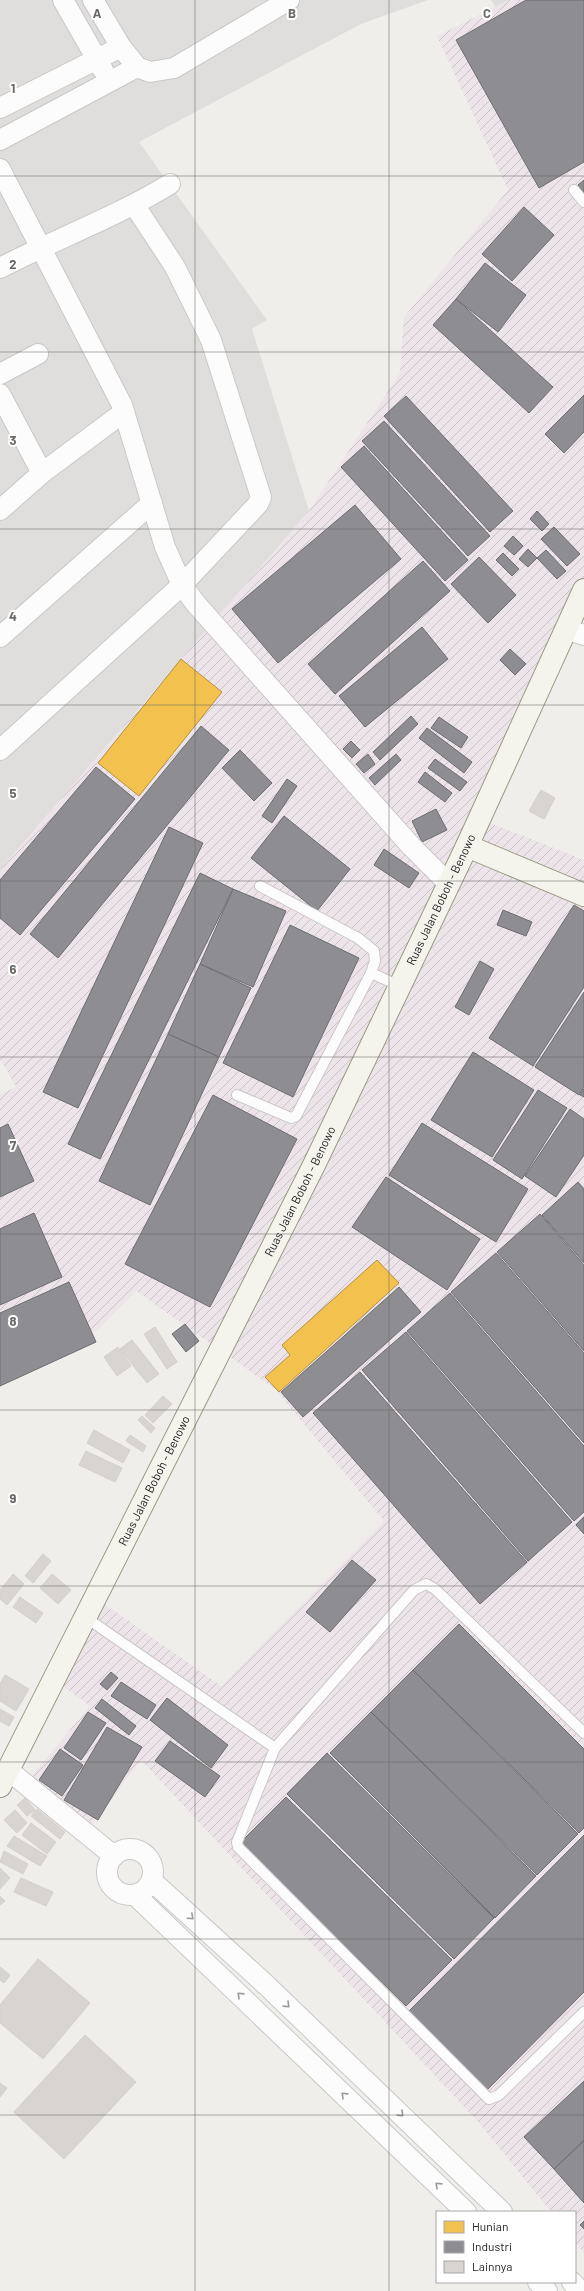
<svg xmlns="http://www.w3.org/2000/svg" width="584" height="2291" font-family="Barlow,sans-serif">
	<style>
		.residential { fill: #dfdedc }
		.industrial { fill: url(#industrial-furrows) }
		.homes { fill: #f2c14e; stroke: #b49141 }
		.industry { fill: #8d8d92; stroke: #6d6d70 }
		.building { fill: #d7d4d2; stroke: #d3d0cc }
		.lines { fill: none; stroke-linecap: round; stroke-linejoin: round }
		.service-casing { stroke: #c9c8c7; stroke-width: 12 }
		.minor-casing { stroke: #c9c8c7; stroke-width: 22 }
		.secondary-casing { stroke: #999a82; stroke-width: 24 }
		.service { stroke: #fdfcfc; stroke-width: 10 }
		.minor { stroke: #fdfcfc; stroke-width: 20 }
		.secondary { stroke: #f4f4ed; stroke-width: 22 }
		.oneway { stroke: #9a9a9a }
		.grid { fill: none; stroke: #6a6968; stroke-width: 1; stroke-opacity: 0.55 }
		.labels { text-anchor: middle; stroke-width: 4; stroke-linejoin: round; paint-order: stroke }
		.street-label { font-size: 12px; fill: #222; stroke: #fff }
		.grid-label { font-size: 13px; text-anchor: middle; font-weight: bold; fill: #6a6968; stroke: #fff; stroke-width: 4; stroke-linejoin: round; paint-order: stroke }
	</style>
	<defs>
		<pattern id="industrial-furrows" width="10" height="10" patternUnits="userSpaceOnUse"><rect width="10" height="10" fill="#ede4e9"/><path d="M-1 1l2-2M0 10L10 0M9 11l2-2" fill="none" stroke="#cbc3c8"/></pattern>
	</defs>
	<rect width="100%" height="100%" fill="#f0eeeb"/>
	<g class="residential">
		<path d="M0 0H428L361 24 139 142 267 320 252 329 309 511 0 870Z"/>
		<path d="M491 0H509L496 8Z"/>
	</g>
	<path class="industrial" d="M509 0H584V590L480 819 584 860V2253L575 2242V2212H551L479 2123 141 1760 92 1825 30 1778 90 1706 53 1679 95 1597 221 1686 384 1521 275 1389 136 1291 98 1330 0 1383V1094L16 1087 0 1059V870L309 511 400 373 404 317 508 190 437 36Z"/>
	<g class="homes">
		<path d="M181 659 222 692 139 796 98 763Z"/>
		<path d="M377 1260 399 1283 279 1392 265 1377 290 1355 282 1345Z"/>
	</g>
	<g class="industry">
		<path d="M526 0H584V162L539 188 456 40Z"/>
		<path d="M584 180V193L578 185Z"/>
		<path d="M524 207 554 235 512 281 482 254Z"/>
		<path d="M485 263 526 295 498 332 456 299Z"/>
		<path d="M456 299 553 387 529 413 433 325Z"/>
		<path d="M584 395V432L564 453 545 434Z"/>
		<path d="M406 396 513 511 490 532 384 416Z"/>
		<path d="M384 421 490 536 468 556 362 441Z"/>
		<path d="M364 446 468 560 445 581 341 467Z"/>
		<path d="M355 505 401 559 278 663 232 609Z"/>
		<path d="M537 511 549 524 542 531 530 519Z"/>
		<path d="M554 527 580 554 567 566 541 539Z"/>
		<path d="M513 536 523 546 514 555 504 546Z"/>
		<path d="M528 549 537 558 528 567 519 559Z"/>
		<path d="M546 550 566 571 557 579 537 558Z"/>
		<path d="M503 553 519 569 512 576 496 560Z"/>
		<path d="M479 557 516 595 488 623 451 584Z"/>
		<path d="M423 561 450 591 335 694 308 664Z"/>
		<path d="M422 627 448 659 365 727 339 696Z"/>
		<path d="M510 649 526 664 515 675 500 660Z"/>
		<path d="M411 716 418 724 380 760 373 752Z"/>
		<path d="M439 717 468 737 461 748 431 728Z"/>
		<path d="M201 726 229 750 58 958 30 934Z"/>
		<path d="M427 728 472 762 464 773 419 738Z"/>
		<path d="M351 741 360 750 352 758 343 749Z"/>
		<path d="M240 750 272 783 254 801 222 768Z"/>
		<path d="M368 754 375 764 364 773 356 764Z"/>
		<path d="M396 754 401 760 375 785 369 778Z"/>
		<path d="M435 759 467 782 460 791 428 768Z"/>
		<path d="M96 767 135 799 20 935 0 918V880Z"/>
		<path d="M425 772 452 793 445 802 418 782Z"/>
		<path d="M287 779 297 786 272 823 262 816Z"/>
		<path d="M436 809 447 830 422 842 412 821Z"/>
		<path d="M284 816 350 869 317 911 251 858Z"/>
		<path d="M169 827 203 843 78 1108 43 1092Z"/>
		<path d="M384 849 419 873 409 888 374 865Z"/>
		<path d="M200 873 233 889 100 1159 68 1144Z"/>
		<path d="M233 889 286 911 253 987 200 964Z"/>
		<path d="M574 905 584 911V987L533 1066 489 1038Z"/>
		<path d="M503 910 532 922 526 936 497 925Z"/>
		<path d="M290 925 359 958 293 1097 223 1063Z"/>
		<path d="M480 961 494 969 469 1015 455 1007Z"/>
		<path d="M200 964 251 988 219 1057 168 1034Z"/>
		<path d="M584 992V1087L579 1095 535 1067Z"/>
		<path d="M168 1034 219 1057 150 1205 99 1181Z"/>
		<path d="M473 1052 534 1090 492 1157 431 1120Z"/>
		<path d="M584 1089V1097L580 1095Z"/>
		<path d="M538 1090 567 1108 522 1179 493 1160Z"/>
		<path d="M213 1095 297 1139 210 1307 125 1264Z"/>
		<path d="M570 1109 584 1119V1155L556 1197 525 1176Z"/>
		<path d="M422 1123 528 1189 496 1242 389 1175Z"/>
		<path d="M8 1124 34 1181 0 1197V1128Z"/>
		<path d="M386 1177 480 1239 447 1290 352 1227Z"/>
		<path d="M578 1182 584 1189V1263L542 1215Z"/>
		<path d="M34 1213 62 1277 0 1305V1229Z"/>
		<path d="M540 1214 584 1265V1351L497 1252Z"/>
		<path d="M496 1253 584 1353V1443L451 1292Z"/>
		<path d="M69 1282 96 1342 0 1386V1313Z"/>
		<path d="M399 1287 421 1312 303 1417 281 1392Z"/>
		<path d="M450 1293 584 1446V1512L574 1521 407 1331Z"/>
		<path d="M185 1324 199 1341 186 1352 172 1334Z"/>
		<path d="M406 1332 572 1522 528 1561 362 1370Z"/>
		<path d="M360 1372 527 1562 480 1604 313 1413Z"/>
		<path d="M584 1517V1534L576 1525Z"/>
		<path d="M352 1560 376 1580 330 1632 306 1612Z"/>
		<path d="M459 1624 584 1749V1828L579 1833 413 1670Z"/>
		<path d="M413 1670 578 1834 537 1875 371 1712Z"/>
		<path d="M111 1672 118 1678 107 1690 100 1684Z"/>
		<path d="M121 1682 156 1705 147 1719 111 1696Z"/>
		<path d="M167 1698 228 1745 211 1768 150 1720Z"/>
		<path d="M102 1699 136 1726 129 1735 95 1708Z"/>
		<path d="M88 1712 106 1723 81 1760 64 1748Z"/>
		<path d="M371 1712 536 1876 495 1918 330 1753Z"/>
		<path d="M107 1727 142 1747 98 1820 64 1800Z"/>
		<path d="M170 1741 220 1776 205 1797 155 1761Z"/>
		<path d="M60 1749 83 1765 62 1796 39 1780Z"/>
		<path d="M327 1753 494 1918 454 1959 287 1794Z"/>
		<path d="M286 1797 452 1960 406 2006 240 1843Z"/>
		<path d="M584 1835V1992L485 2092 406 2014Z"/>
		<path d="M584 2081V2140L554 2169 524 2137Z"/>
		<path d="M584 2141V2203L554 2169Z"/>
		<path d="M584 2221V2229L580 2225Z"/>
	</g>
	<g class="building">
		<path d="M541 790 555 798 544 819 529 811Z"/>
		<path d="M155 1327 177 1362 167 1369 144 1334Z"/>
		<path d="M132 1340 159 1374 147 1383 120 1349Z"/>
		<path d="M118 1347 131 1366 117 1376 104 1357Z"/>
		<path d="M163 1396 172 1404 153 1423 145 1415Z"/>
		<path d="M142 1416 155 1428 151 1433 138 1420Z"/>
		<path d="M94 1430 130 1450 123 1463 87 1443Z"/>
		<path d="M130 1435 146 1446 143 1452 126 1441Z"/>
		<path d="M86 1451 122 1468 115 1482 79 1465Z"/>
		<path d="M43 1554 51 1561 33 1583 25 1576Z"/>
		<path d="M13 1574 24 1584 7 1605 0 1599V1590Z"/>
		<path d="M52 1574 71 1590 58 1604 40 1588Z"/>
		<path d="M20 1597 43 1613 36 1623 13 1607Z"/>
		<path d="M5 1675 29 1689 16 1711 0 1701V1684Z"/>
		<path d="M0 1709 14 1717 9 1726 0 1721Z"/>
		<path d="M25 1798 35 1810 27 1816 17 1805Z"/>
		<path d="M37 1809 65 1832 60 1839 31 1816Z"/>
		<path d="M15 1810 27 1823 17 1833 4 1820Z"/>
		<path d="M31 1823 56 1842 47 1854 22 1835Z"/>
		<path d="M14 1836 47 1856 40 1866 7 1846Z"/>
		<path d="M4 1851 28 1864 23 1874 0 1862Z"/>
		<path d="M0 1868 10 1878 0 1889Z"/>
		<path d="M21 1878 53 1892 46 1906 14 1892Z"/>
		<path d="M0 1896 5 1901 0 1905Z"/>
		<path d="M38 1959 90 2003 43 2059 0 2023V2005Z"/>
		<path d="M0 1967 10 1975 4 1983 0 1980Z"/>
		<path d="M85 2035 136 2082 64 2159 14 2112Z"/>
		<path d="M0 2083 7 2088 0 2097Z"/>
	</g>
	<g class="lines">
		<defs>
			<g id="service">
				<path d="M574 190 584 202"/>
				<path d="M371 973 400 986"/>
				<path d="M237 1095 291 1118 296 1116 371 973 375 961 374 951 358 938 260 886"/>
				<path d="M85 1617 275 1748"/>
				<path d="M584 1733 435 1589 426 1584 414 1590 275 1748 237 1842 238 1847 489 2099 499 2095 584 2012"/>
			</g>
			<g id="minor">
				<path d="M63 0 103 70"/>
				<path d="M93 0 121 47 137 67 150 72 174 68 289 0"/>
				<path d="M0 108 121 47"/>
				<path d="M0 140 137 67"/>
				<path d="M0 169 122 405 165 547 182 585 196 604 411 846 449 884"/>
				<path d="M0 268C56 239 116 217 170 184"/>
				<path d="M0 374 38 354"/>
				<path d="M0 394 42 473"/>
				<path d="M0 510 42 473 124 412"/>
				<path d="M566 629 584 635"/>
				<path d="M0 637 152 503"/>
				<path d="M0 750 182 585 258 504 261 497 211 340 175 267 135 206"/>
				<path d="M8 1770 114 1856"/>
				<circle cx="130" cy="1872" r="23"/>
				<path d="M152 1881 264 1983 502 2212"/>
				<path d="M135 1895 466 2212"/>
				<path d="M538 2282 547 2291"/>
				<path d="M572 2282 580 2291"/>
			</g>
			<g id="secondary">
				<path d="M467 846 584 895"/>
				<path id="s1" d="M0 1786 314 1165 467 846 584 590"/>
			</g>
		</defs>
		<use href="#service" class="service-casing"/>
		<use href="#minor" class="minor-casing"/>
		<use href="#secondary" class="secondary-casing"/>
		<use href="#service" class="service"/>
		<use href="#minor" class="minor"/>
		<use href="#secondary" class="secondary"/>
	</g>
	<defs><path id="oneway-chevron" d="M-2-3.5L2.5 0L-2 3.5" fill="none" stroke-width="1.6" stroke-linecap="round" stroke-linejoin="round"/></defs>
	<g class="oneway">
		<use href="#oneway-chevron" transform="translate(191 1917) rotate(42)"/>
		<use href="#oneway-chevron" transform="translate(240 1995) rotate(-136)"/>
		<use href="#oneway-chevron" transform="translate(287 2005) rotate(44)"/>
		<use href="#oneway-chevron" transform="translate(344 2095) rotate(-136)"/>
		<use href="#oneway-chevron" transform="translate(401 2114) rotate(44)"/>
		<use href="#oneway-chevron" transform="translate(438 2185) rotate(-136)"/>
	</g>
	<path class="grid" d="M195 0V2291M389 0V2291M0 176H584M0 352H584M0 529H584M0 705H584M0 881H584M0 1057H584M0 1234H584M0 1410H584M0 1586H584M0 1762H584M0 1939H584M0 2115H584"/>
	<g class="labels">
		<g class="street-label">
			<text dy="4" stroke="none"><textPath href="#s1" startOffset="990">Ruas Jalan Boboh - Benowo</textPath></text>
			<text dy="4" stroke="none"><textPath href="#s1" startOffset="666">Ruas Jalan Boboh - Benowo</textPath></text>
			<text dy="4" stroke="none"><textPath href="#s1" startOffset="342">Ruas Jalan Boboh - Benowo</textPath></text>
		</g>
	</g>
	<g class="grid-label">
		<text x="97" y="18">A</text>
		<text x="292" y="18">B</text>
		<text x="487" y="18">C</text>
		<text x="13" y="93">1</text>
		<text x="13" y="269">2</text>
		<text x="13" y="445">3</text>
		<text x="13" y="621">4</text>
		<text x="13" y="798">5</text>
		<text x="13" y="974">6</text>
		<text x="13" y="1150">7</text>
		<text x="13" y="1326">8</text>
		<text x="13" y="1503">9</text>
	</g>
	<rect x="436" y="2211" width="140" height="72" fill="#ffffff" stroke="#a7a7a7"/>
	<rect x="444" y="2221" width="20" height="12" fill="#f2c14e" stroke="#a7a7a7"/>
	<text x="472" y="2231" font-size="12" fill="#222222">Hunian</text>
	<rect x="444" y="2241" width="20" height="12" fill="#8d8d92" stroke="#a7a7a7"/>
	<text x="472" y="2251" font-size="12" fill="#222222">Industri</text>
	<rect x="444" y="2261" width="20" height="12" fill="#d7d4d2" stroke="#a7a7a7"/>
	<text x="472" y="2271" font-size="12" fill="#222222">Lainnya</text>
</svg>
